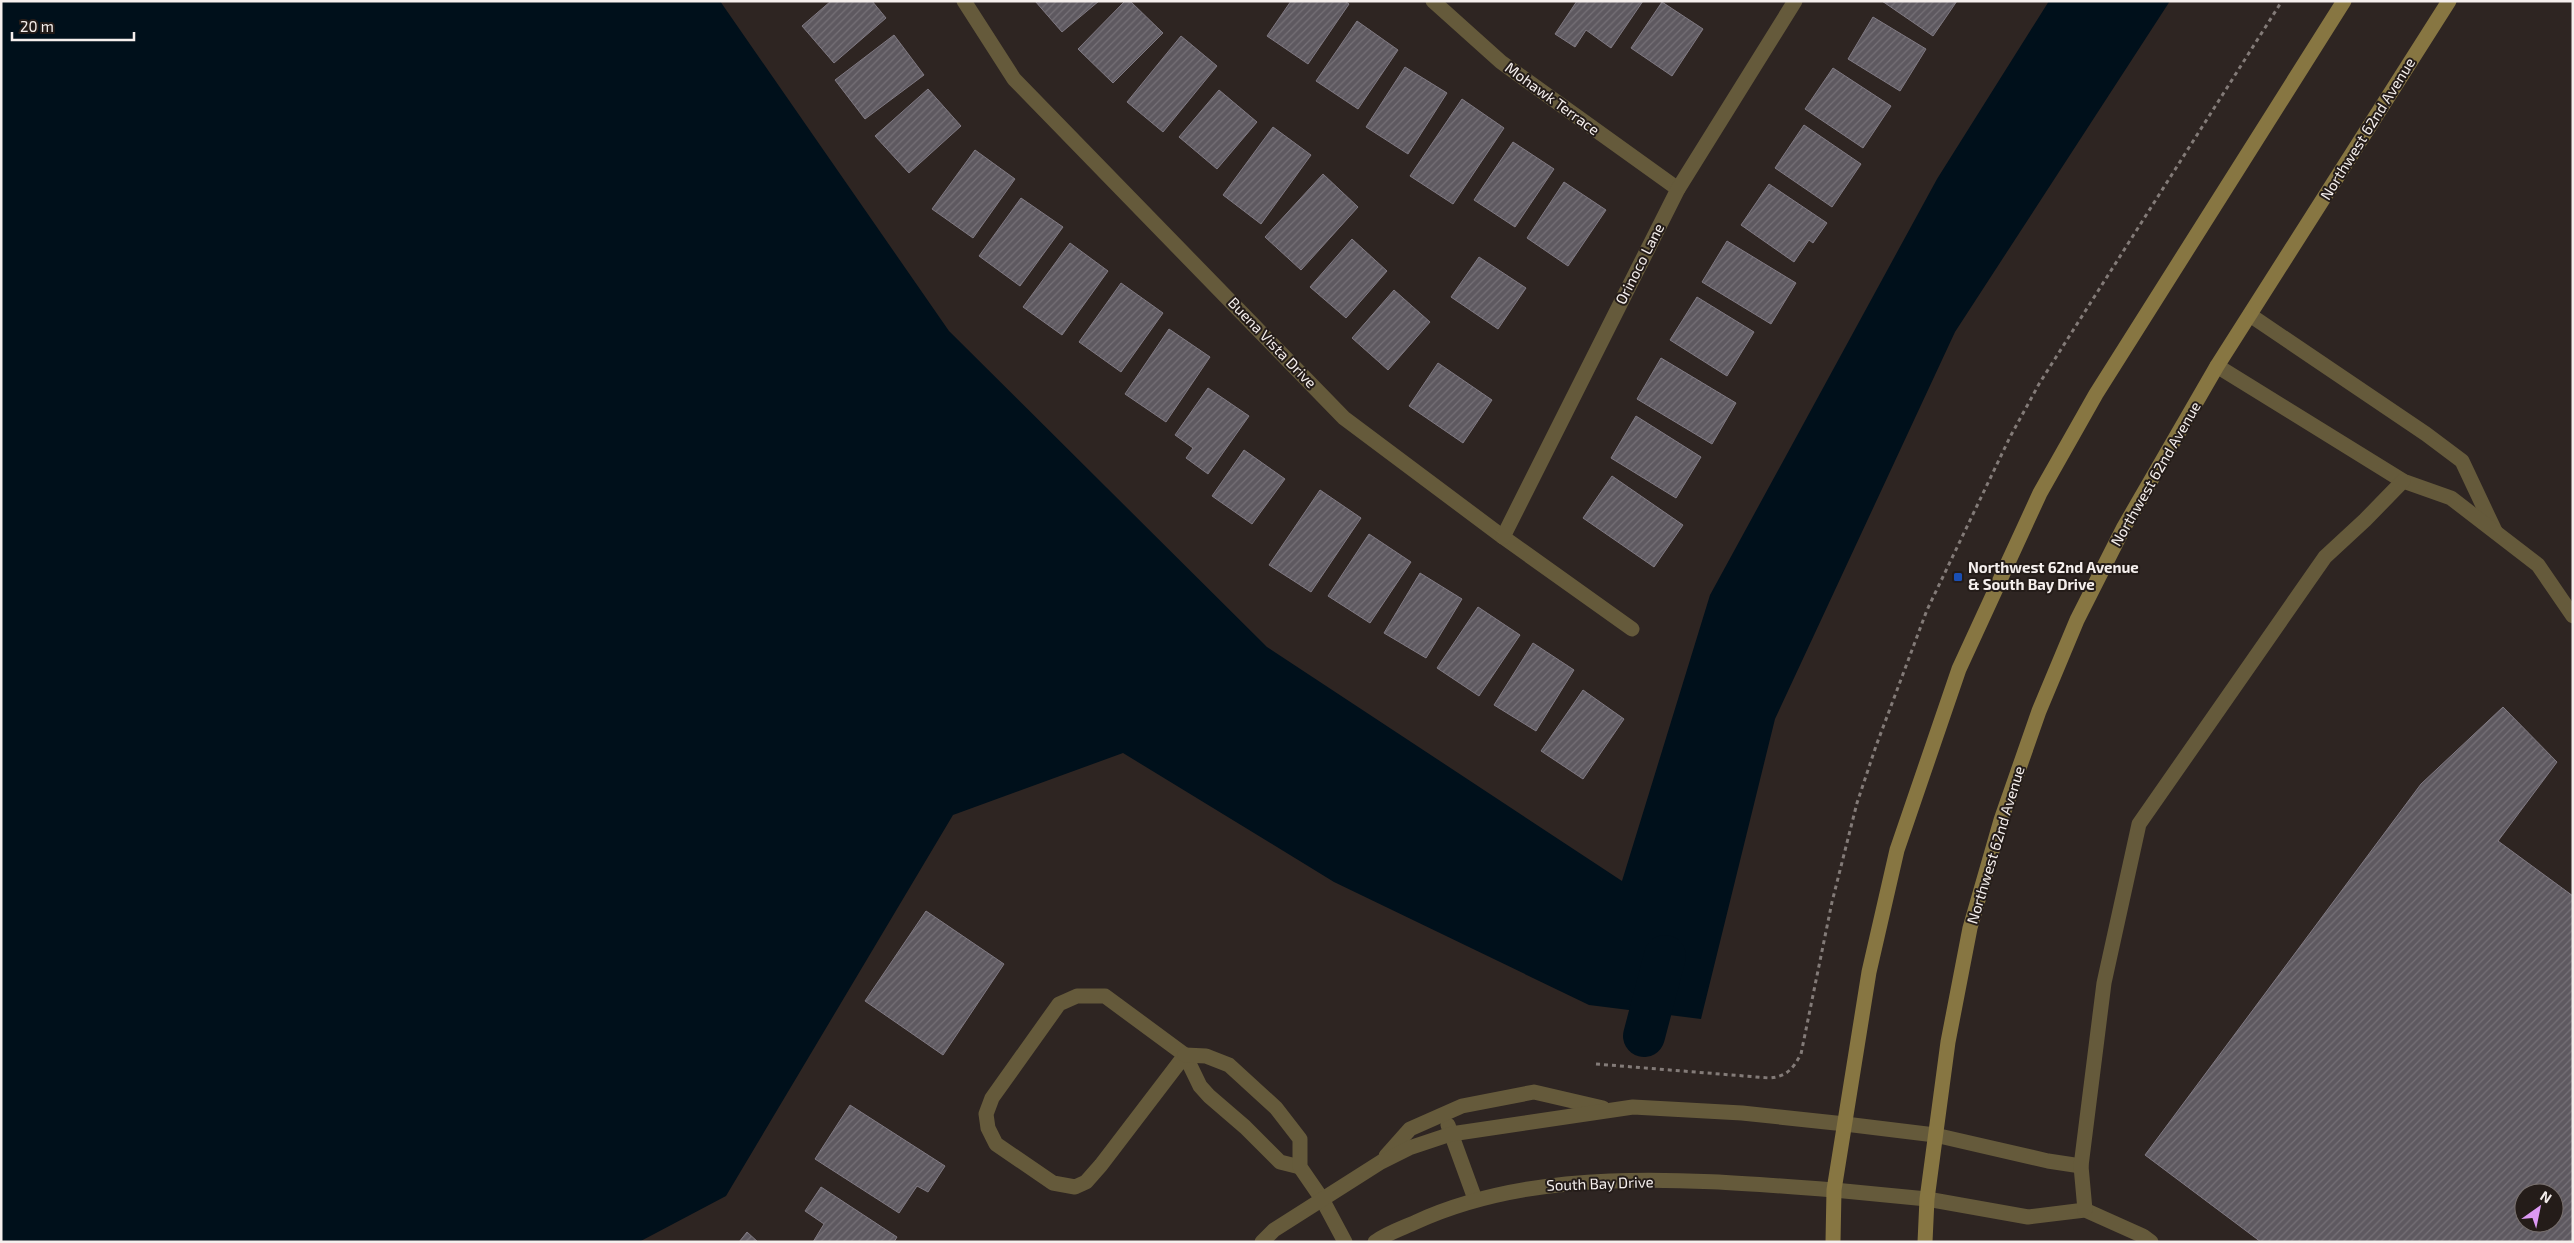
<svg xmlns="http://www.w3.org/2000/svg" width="2574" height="1243" font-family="'Exo 2',sans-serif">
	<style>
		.water { fill: #00101b }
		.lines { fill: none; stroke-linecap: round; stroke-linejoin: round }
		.canal { stroke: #00101b; stroke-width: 42 }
		.building { fill: url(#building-hatch); stroke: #807a83; fill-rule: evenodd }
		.path { stroke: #837b78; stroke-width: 3; stroke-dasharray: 4 4; stroke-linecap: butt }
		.lane { stroke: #655a3b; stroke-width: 15 }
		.street { stroke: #655a3b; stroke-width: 15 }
		.secondary { stroke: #877642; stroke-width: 15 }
		.transit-dot { fill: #1a4fb4; stroke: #241c19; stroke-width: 2 }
		.labels { text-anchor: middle; stroke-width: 4; stroke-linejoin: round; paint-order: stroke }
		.street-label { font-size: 15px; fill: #f5efed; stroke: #241c19 }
		.poi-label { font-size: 15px; font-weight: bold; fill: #f5efed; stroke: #241c19; text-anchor: start }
	</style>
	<defs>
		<pattern id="building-hatch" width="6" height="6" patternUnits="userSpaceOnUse" patternTransform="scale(1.25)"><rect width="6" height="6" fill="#5e5960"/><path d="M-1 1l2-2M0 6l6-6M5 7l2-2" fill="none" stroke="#767177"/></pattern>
	</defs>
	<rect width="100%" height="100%" fill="#2e2522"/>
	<path class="water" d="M1 1H720L949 331 1267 647 1622 881 1710 595 1937 179 2049 1H2170L1955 332 1775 719 1701 1019 1589 1005 1334 882 1123 753 953 815 726 1196 639 1242H1Z"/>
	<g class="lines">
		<path class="canal" d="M1644 1036 1665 956"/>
	</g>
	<g class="building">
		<path d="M831 1H872L886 18 834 63 802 26Z"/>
		<path d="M1035 1H1099L1062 32Z"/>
		<path d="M1125 1H1130L1163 33 1113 83 1078 49Z"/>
		<path d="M1291 1H1345L1349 4 1308 64 1267 36Z"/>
		<path d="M1577 1H1643L1611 48 1586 30 1575 47 1555 34Z"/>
		<path d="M1882 1H1957L1933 36Z"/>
		<path d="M1662 2 1703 29 1672 76 1631 48Z"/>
		<path d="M1873 17 1926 49 1900 91 1848 59Z"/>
		<path d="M1357 21 1398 50 1358 109 1316 81Z"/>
		<path d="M894 35 924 75 865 119 835 80Z"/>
		<path d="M1181 36 1217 66 1163 132 1127 102Z"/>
		<path d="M1405 67 1447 93 1408 154 1366 127Z"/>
		<path d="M1833 68 1891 106 1863 148 1805 109Z"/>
		<path d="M928 89 961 126 909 173 875 136Z"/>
		<path d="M1219 90 1257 122 1217 169 1179 137Z"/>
		<path d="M1462 99 1504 128 1453 204 1410 176Z"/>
		<path d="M1804 125 1861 164 1832 207 1775 168Z"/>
		<path d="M1273 127 1311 155 1261 224 1223 195Z"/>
		<path d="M1513 142 1554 169 1515 227 1474 200Z"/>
		<path d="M975 150 1015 179 973 238 932 209Z"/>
		<path d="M1323 174 1358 207 1301 270 1265 237Z"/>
		<path d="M1564 182 1606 210 1568 266 1527 238Z"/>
		<path d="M1769 184 1827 223 1813 243 1809 240 1794 262 1741 225Z"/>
		<path d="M1021 198 1063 227 1020 286 979 256Z"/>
		<path d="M1352 239 1387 271 1346 318 1310 287Z"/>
		<path d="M1727 241 1796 283 1771 324 1702 282Z"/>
		<path d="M1070 243 1108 271 1062 335 1023 307Z"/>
		<path d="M1479 257 1526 288 1498 329 1451 297Z"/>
		<path d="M1121 283 1163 313 1121 372 1079 342Z"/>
		<path d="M1394 290 1430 322 1388 370 1352 338Z"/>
		<path d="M1697 297 1754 332 1727 376 1670 340Z"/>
		<path d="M1169 329 1210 357 1166 422 1125 394Z"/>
		<path d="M1661 358 1736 403 1712 444 1637 399Z"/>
		<path d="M1438 363 1492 400 1463 443 1409 406Z"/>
		<path d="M1208 388 1249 416 1208 474 1186 458 1193 448 1175 435Z"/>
		<path d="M1636 416 1701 457 1676 498 1611 458Z"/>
		<path d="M1244 450 1285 479 1252 524 1212 496Z"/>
		<path d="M1612 476 1683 525 1654 567 1583 518Z"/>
		<path d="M1320 490 1361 518 1311 592 1269 565Z"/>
		<path d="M1369 534 1411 562 1370 623 1328 596Z"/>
		<path d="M1420 573 1462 599 1426 658 1384 633Z"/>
		<path d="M1478 607 1520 635 1479 696 1437 668Z"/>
		<path d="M1533 643 1574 670 1536 731 1494 705Z"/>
		<path d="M1583 690 1624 719 1583 779 1541 751Z"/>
		<path d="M2503 707 2557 762 2498 841 2573 896V1242H2261L2145 1155 2421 784ZM2524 1193H2554V1223H2524Z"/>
		<path d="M926 911 1004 964 943 1055 865 1001Z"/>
		<path d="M850 1105 945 1166 928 1192 917 1186 899 1213 815 1159Z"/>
		<path d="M821 1187 897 1237 894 1242H813L824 1224 805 1211Z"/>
		<path d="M747 1232 758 1242H739Z"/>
	</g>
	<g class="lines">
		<path class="path" d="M1596 1064 1769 1078C1786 1077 1793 1069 1801 1054L1832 902 1857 803 1876 746 1927 610 2010 437 2039 384 2282 1"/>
		<g class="lane">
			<path d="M2250 315 2426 434 2462 461 2495 531"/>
			<path d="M2217 366 2403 481 2451 498 2538 565 2573 616"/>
			<path d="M1185 1055 1101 1165 1086 1182 1075 1187 1053 1183 996 1144 988 1128 986 1114 992 1098 1059 1004 1077 996H1105L1185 1055 1200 1086 1209 1096 1245 1127 1280 1162 1300 1167"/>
			<path d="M1185 1055 1206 1056 1229 1065 1276 1108 1300 1139V1167L1322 1199"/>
			<path d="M1845 1124 1935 1135 2048 1161 2081 1166"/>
			<path d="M1834 1190 1927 1199 2028 1217 2085 1210 2143 1236 2151 1242"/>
			<path d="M2085 1210 2081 1166 2104 983 2139 824 2325 557 2365 520 2403 481"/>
		</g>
		<g class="street">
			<path d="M964 1 1014 79 1344 418 1503 537 1632 629"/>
			<path d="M1433 1 1501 62 1678 189"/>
			<path d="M1503 537 1678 189 1795 1"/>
			<path d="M1448 1125 1475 1199"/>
			<path d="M1386 1156 1410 1129 1462 1106 1534 1092 1603 1108"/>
			<path d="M1322 1199 1345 1242"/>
			<path d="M1262 1242 1274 1230 1381 1162 1409 1148 1451 1134 1633 1107 1742 1113 1845 1124"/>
			<path d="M1375 1242C1387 1233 1403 1228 1416 1222 1542 1164 1700 1180 1834 1190"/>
		</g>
		<g class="secondary">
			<path d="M1833 1242 1834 1190 1869 972 1897 850 1959 669 2040 493 2096 394 2344 1"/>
			<path d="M1925 1242 1927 1199 1948 1042 1970 928 2001 820 2039 711 2077 620 2124 527 2217 366 2449 1"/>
		</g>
	</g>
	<rect class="transit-dot" x="1953" y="572" width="10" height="10" rx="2.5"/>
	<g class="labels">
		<g class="street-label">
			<text transform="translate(1552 99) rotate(36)" y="5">Mohawk Terrace</text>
			<text transform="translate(2368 129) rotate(-58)" y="5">Northwest 62nd Avenue</text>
			<text transform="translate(1640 264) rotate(-63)" y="5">Orinoco Lane</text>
			<text transform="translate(1272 343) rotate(46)" y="5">Buena Vista Drive</text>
			<text transform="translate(2156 474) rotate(-60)" y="5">Northwest 62nd Avenue</text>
			<text transform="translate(1996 845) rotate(-73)" y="5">Northwest 62nd Avenue</text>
			<text transform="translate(1600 1184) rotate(-2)" y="5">South Bay Drive</text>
		</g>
		<g class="poi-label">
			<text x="1968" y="573">Northwest 62nd Avenue<tspan x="1968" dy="17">&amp; South Bay Drive</tspan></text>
		</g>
	</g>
	<rect width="2574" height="1243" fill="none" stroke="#f5efed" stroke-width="5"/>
	<g transform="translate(2539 1208) rotate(33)"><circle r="24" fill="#241c19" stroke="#78706e"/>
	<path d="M0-4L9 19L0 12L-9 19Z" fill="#dc99f4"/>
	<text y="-8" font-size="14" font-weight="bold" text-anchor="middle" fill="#f5efed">N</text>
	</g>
	<path d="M12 32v8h122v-8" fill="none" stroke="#f5efed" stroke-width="2.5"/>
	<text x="20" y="32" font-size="15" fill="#f5efed" stroke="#241c19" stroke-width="4" paint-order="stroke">20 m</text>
</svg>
